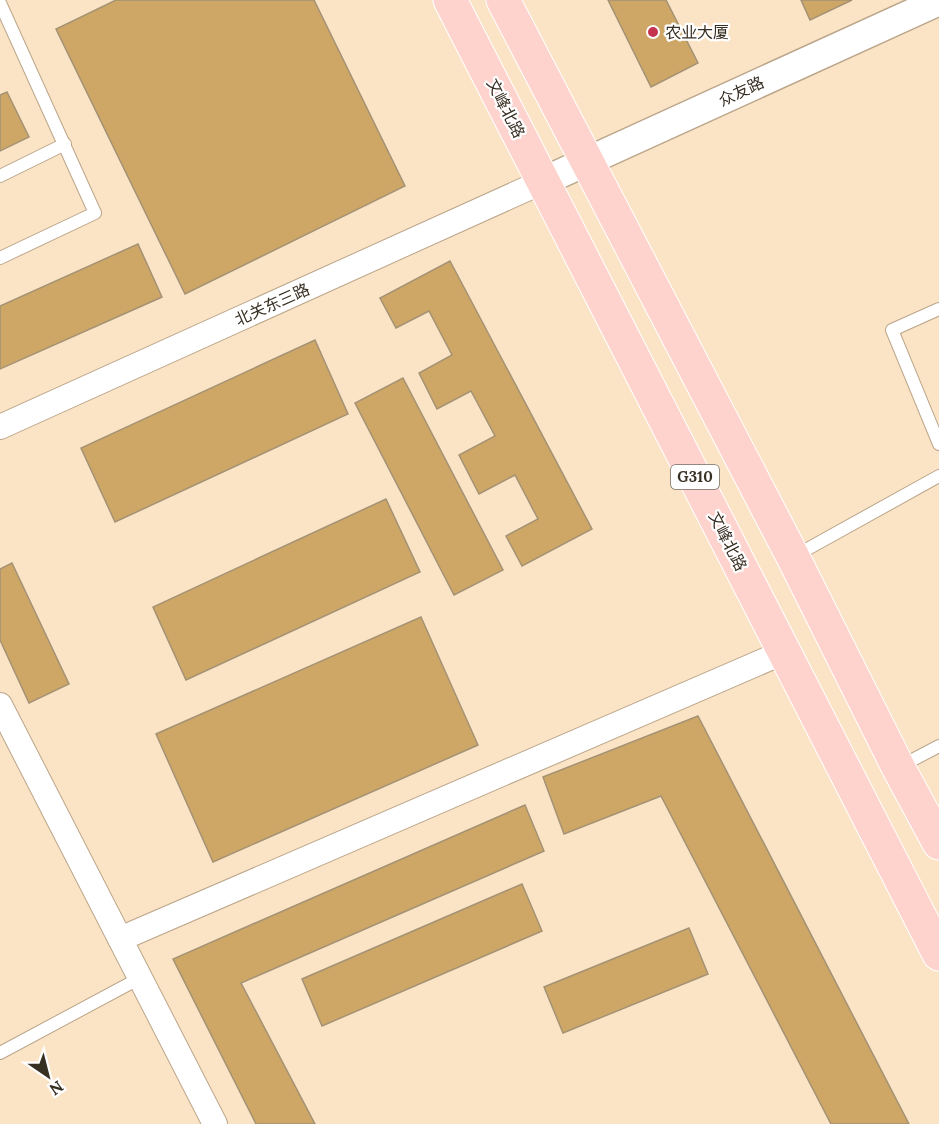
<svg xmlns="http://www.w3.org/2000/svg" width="939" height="1124" font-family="Lora,'Noto Sans SC',serif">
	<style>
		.building { fill: #cea767; stroke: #a49274; stroke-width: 1.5 }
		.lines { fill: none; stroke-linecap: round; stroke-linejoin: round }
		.service-casing { stroke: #bba589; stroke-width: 14 }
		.minor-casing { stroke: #bba589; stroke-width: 26 }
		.tertiary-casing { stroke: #bba589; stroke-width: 31 }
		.trunk-casing { stroke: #fff; stroke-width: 35 }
		.service { stroke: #fff; stroke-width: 12 }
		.minor { stroke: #fff; stroke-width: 24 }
		.tertiary { stroke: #fff; stroke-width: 28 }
		.trunk { stroke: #fed3ce; stroke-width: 33 }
		.poi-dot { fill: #c4344f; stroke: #fff; stroke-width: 2 }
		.labels { text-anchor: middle; stroke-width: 4.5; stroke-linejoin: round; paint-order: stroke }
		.shield { fill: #fff; stroke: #746d65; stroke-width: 1.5 }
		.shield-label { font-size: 15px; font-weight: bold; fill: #382f23 }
		.poi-label { font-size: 16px; fill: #382f23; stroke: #fff; text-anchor: start }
		.street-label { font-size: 16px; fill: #382f23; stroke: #fff }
	</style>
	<rect width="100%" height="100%" fill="#fbe4c6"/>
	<g class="building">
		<path d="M116 0H314L405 186 185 294 56 29Z"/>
		<path d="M608 0H666L698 63 651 87Z"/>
		<path d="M801 0H852L810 20Z"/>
		<path d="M7 92 29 137 0 151V95Z"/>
		<path d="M138 244 162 297 0 369V306Z"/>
		<path d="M450 261 592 529 522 566 506 536 538 519 515 475 479 494 459 455 495 436 471 391 437 409 419 373 452 355 429 311 396 328 380 298Z"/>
		<path d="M315 340 348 414 115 522 81 448Z"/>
		<path d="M403 378 503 570 454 595 355 403Z"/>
		<path d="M386 499 420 572 186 680 153 607Z"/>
		<path d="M12 563 69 684 29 703 0 640V569Z"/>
		<path d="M421 617 478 745 213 862 156 734Z"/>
		<path d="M698 716 909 1124H831L661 796 564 834 543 777Z"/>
		<path d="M525 805 544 851 241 983 315 1124H256L173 959Z"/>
		<path d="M522 884 542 931 322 1026 302 979Z"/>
		<path d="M689 928 708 974 563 1033 544 987Z"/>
	</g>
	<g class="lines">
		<defs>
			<g id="service">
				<path d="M0 3 95 213 0 258"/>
				<path d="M0 176 65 144"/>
				<path d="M939 309 892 330 939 444"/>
				<path d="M793 557 939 476"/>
				<path d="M899 767 939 746"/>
				<path d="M0 1053 140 978"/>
			</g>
			<g id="minor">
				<path d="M0 427 544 181"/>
				<path d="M0 705 215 1124"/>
				<path d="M120 939 784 652"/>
			</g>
			<path id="tertiary" d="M544 181 939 1"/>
			<g id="trunk">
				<path d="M450 0 939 954"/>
				<path d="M503 0 793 557 898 767 939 843"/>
			</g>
		</defs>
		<use href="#service" class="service-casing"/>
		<use href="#minor" class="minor-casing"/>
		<use href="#tertiary" class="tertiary-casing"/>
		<use href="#trunk" class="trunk-casing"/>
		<use href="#service" class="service"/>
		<use href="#minor" class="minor"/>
		<use href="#tertiary" class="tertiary"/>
		<use href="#trunk" class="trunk"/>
	</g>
	<circle class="poi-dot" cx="653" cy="32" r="6"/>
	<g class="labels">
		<rect class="shield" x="671" y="465" width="48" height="24" rx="4.5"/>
		<g class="shield-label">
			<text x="695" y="482">G310</text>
		</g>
		<g class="poi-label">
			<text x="665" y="38">农业大厦</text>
		</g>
		<g class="street-label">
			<text transform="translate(741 91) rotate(-25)" y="6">众友路</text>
			<text transform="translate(506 108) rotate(63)" y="6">文峰北路</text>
			<text transform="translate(272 304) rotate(-24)" y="6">北关东三路</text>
			<text transform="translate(728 541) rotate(63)" y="6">文峰北路</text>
		</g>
	</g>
	<g transform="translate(48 1076) rotate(145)" stroke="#ffffff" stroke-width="4.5" paint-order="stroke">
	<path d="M0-4.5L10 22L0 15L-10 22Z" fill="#382f23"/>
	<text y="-9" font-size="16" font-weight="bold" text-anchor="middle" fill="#382f23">N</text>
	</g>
</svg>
